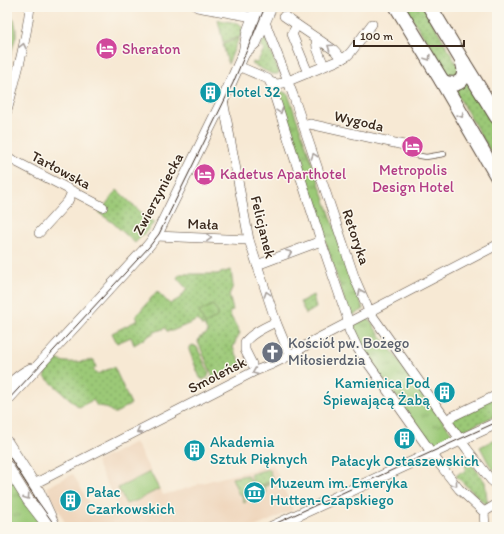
<svg xmlns="http://www.w3.org/2000/svg" width="504" height="534" font-family="Itim,sans-serif">
	<style>
		.built { fill: #efd6bc }
		.grass { fill: url(#grass-dots); stroke: #6b7a4a }
		.park { fill: url(#park-tufts); stroke: #6b7a4a }
		.pitch { fill: #9bc977; stroke: #6b7a4a }
		.lines { fill: none; stroke-linecap: round; stroke-linejoin: round }
		.service-casing { stroke: #574739; stroke-width: 6 }
		.minor-casing { stroke: #574739; stroke-width: 10 }
		.tertiary-casing { stroke: #574739; stroke-width: 12 }
		.primary-casing { stroke: #574739; stroke-width: 16 }
		.service { stroke: #fff; stroke-width: 4.5 }
		.minor { stroke: #fff; stroke-width: 9 }
		.tertiary { stroke: #fff; stroke-width: 11 }
		.primary { stroke: #fff; stroke-width: 14 }
		.tram { stroke: #3b2a1e; stroke-width: 1 }
		.oneway { stroke: #a79f9a }
		.labels { text-anchor: middle; stroke-width: 3; stroke-linejoin: round; paint-order: stroke }
		.hotel-label { font-size: 15px; fill: #b23c85; stroke: #fbf7ec; text-anchor: start }
		.culture-label { font-size: 15px; fill: #0d838f; stroke: #fbf7ec; text-anchor: start }
		.street-label { font-size: 15px; fill: #3b2a1e; stroke: #fbf7ec }
		.worship-label { font-size: 15px; fill: #5b616d; stroke: #fbf7ec; text-anchor: start }
	</style>
	<defs>
		<pattern id="grass-dots" width="8" height="8" patternUnits="userSpaceOnUse"><rect width="8" height="8" fill="#9bc977"/><path d="M2 2h.1M6 6h.1" fill="none" stroke="#80a361" stroke-width="1.8" stroke-linecap="round"/></pattern>
		<pattern id="park-tufts" width="24" height="20" patternUnits="userSpaceOnUse"><rect width="24" height="20" fill="#9bc977"/><path d="M3 7l-1-3M5 7V3M7 7l1-3M15 17l-1-3M17 17v-4M19 17l1-3" fill="none" stroke="#80a361"/></pattern>
	</defs>
	<rect width="100%" height="100%" fill="#fbf7ec"/>
	<filter id="ink" filterUnits="userSpaceOnUse"><feTurbulence type="fractalNoise" baseFrequency=".025" numOctaves="2"/><feDisplacementMap in="SourceGraphic" scale="8" xChannelSelector="R" yChannelSelector="G"/><feConvolveMatrix kernelMatrix="1 2 1 2 8 2 1 2 1" color-interpolation-filters="sRGB"/></filter>
	<filter id="wash" filterUnits="userSpaceOnUse"><feTurbulence type="fractalNoise" baseFrequency=".012" numOctaves="4" result="noise"/><feDisplacementMap in="SourceGraphic" scale="16" xChannelSelector="R" yChannelSelector="G"/><feGaussianBlur stdDeviation="0.9" result="paint"/><feColorMatrix in="noise" values="0 0 0 0 0 0 0 0 0 0 0 0 0 0 0 0 0 1.4 0 .05"/><feComposite in="paint" operator="in"/></filter>
	<g filter="url(#wash)">
		<rect width="100%" height="100%" fill="#f7e9d4"/>
		<path class="built" d="M135 442 163 495 198 485V484L273 464 293 510 255 527H67L47 487 73 474 96 516 107 510 118 506 96 462Z"/>
		<g class="grass">
			<path d="M405 7H424L459 68 457 77H448L434 53Z"/>
			<path d="M218 20 238 23C245 27 242 31 240 37L223 42Z"/>
			<path d="M239 38 228 64 223 44Z"/>
			<path d="M264 39H266L279 72 278 74H272L252 64 253 62 257 63 264 49 260 47Z"/>
			<path d="M468 79 497 127V147L491 153 454 89Z"/>
			<path d="M117 190 143 214 154 223 135 243 112 222 99 213Z"/>
			<path d="M231 270 233 286 229 295 233 310 229 313 240 333 236 340 233 348 243 367 196 391V387L212 378V375L198 342 199 338 208 333 204 325 202 326 198 320 172 331H167L165 328 155 332 134 345 131 337 117 343 112 333 138 320 136 316 157 291 170 304 180 298 187 289 177 278 180 274H217Z"/>
			<path d="M313 295 316 308 306 314 300 302Z"/>
			<path d="M193 345 197 347 209 373 208 377 203 380 200 378 189 350V347Z"/>
			<path d="M57 359C64 365 84 361 94 360L96 368 93 369 97 374 114 367 131 404 116 413H114L105 407 97 406 93 400 79 407 45 377 46 371Z"/>
			<path d="M497 395V415L460 432 451 417Z"/>
			<path d="M464 459 474 467 485 482 487 499 489 504H486L483 502 456 476 461 472 464 473 466 466H465L462 460Z"/>
			<path d="M269 469 271 471 270 473 274 480 255 488 250 475H251V474Z"/>
			<path d="M247 475V476H248L254 488 239 495 232 478Z"/>
			<path d="M274 481 275 483 264 487 266 492 252 498 249 493 243 496 246 502 244 503 241 495Z"/>
		</g>
		<g class="park">
			<path d="M277 89 288 94 363 309V310L353 315H349Z"/>
			<path d="M213 305 218 313 217 317 205 324 199 312Z"/>
			<path d="M366 319 369 320 451 432 453 435 452 438 434 446H431L368 358 357 337 354 329V326L356 324Z"/>
			<path d="M7 469 46 527H7Z"/>
		</g>
		<g class="pitch">
			<path d="M7 14 14 19 16 29V36L7 66Z"/>
			<path d="M497 438V473L489 464 480 447Z"/>
			<path d="M150 472 159 489 138 500 126 504 118 488Z"/>
		</g>
	</g>
	<g filter="url(#ink)">
		<g class="lines">
			<defs>
				<g id="service">
					<path d="M258 20 263 7"/>
					<path d="M408 146 410 154 426 157 444 154"/>
				</g>
				<g id="minor">
					<path d="M197 7 253 17 265 22 293 95 355 279 369 311 467 449 491 480 497 485"/>
					<path d="M284 16 334 50 342 59"/>
					<path d="M297 25 292 34 308 73"/>
					<path d="M316 38 317 48 324 66"/>
					<path d="M238 66 268 79 270 82 321 241 347 317 349 330 358 349 441 466 459 489 484 512 485 527"/>
					<path d="M270 82 278 84 283 83 337 61 347 56 351 52 372 24"/>
					<path d="M223 100 249 240 276 322 290 356"/>
					<path d="M7 111C16 77 26 42 30 7"/>
					<path d="M304 126 310 124 408 146"/>
					<path d="M7 157 103 207"/>
					<path d="M39 233 68 201 72 192"/>
					<path d="M156 236 249 240"/>
					<path d="M257 265 321 241"/>
					<path d="M252 364 245 350V342C252 333 265 327 276 322"/>
					<path d="M447 419 497 395"/>
					<path d="M34 484 255 371C278 363 293 354 313 341L497 245"/>
					<path d="M484 512 497 504"/>
				</g>
				<g id="tertiary">
					<path d="M244 53 256 42 271 7"/>
					<path d="M7 387C15 379 22 373 31 369"/>
					<path d="M7 400 148 246 156 236 223 100 244 53 248 31 257 7"/>
					<path d="M7 442 39 492 55 527"/>
					<path d="M7 466 28 500 49 527"/>
					<path d="M272 527 497 423"/>
				</g>
				<g id="primary">
					<path d="M397 7 442 81 497 176"/>
					<path d="M430 7 463 62 497 117"/>
					<path d="M442 81C451 86 464 85 464 72 465 69 463 65 463 62"/>
				</g>
			</defs>
			<use href="#service" class="service-casing"/>
			<use href="#minor" class="minor-casing"/>
			<use href="#tertiary" class="tertiary-casing"/>
			<use href="#primary" class="primary-casing"/>
			<use href="#service" class="service"/>
			<use href="#minor" class="minor"/>
			<use href="#tertiary" class="tertiary"/>
			<use href="#primary" class="primary"/>
			<g class="tram">
				<path d="M7 401 149 247 159 234 233 83 265 7"/>
				<path d="M7 453 34 496 56 527"/>
				<path d="M268 527 497 422"/>
			</g>
		</g>
		<defs><path id="oneway-chevron" d="M-2-3.5L2.5 0L-2 3.5" fill="none" stroke-width="1.6" stroke-linecap="round" stroke-linejoin="round"/></defs>
		<g class="oneway">
			<use href="#oneway-chevron" transform="translate(23 46) rotate(-78)"/>
			<use href="#oneway-chevron" transform="translate(330 47) rotate(-145)"/>
			<use href="#oneway-chevron" transform="translate(428 58) rotate(58)"/>
			<use href="#oneway-chevron" transform="translate(280 111) rotate(72)"/>
			<use href="#oneway-chevron" transform="translate(461 115) rotate(60)"/>
			<use href="#oneway-chevron" transform="translate(314 156) rotate(-109)"/>
			<use href="#oneway-chevron" transform="translate(209 238) rotate(2)"/>
			<use href="#oneway-chevron" transform="translate(289 253) rotate(-21)"/>
			<use href="#oneway-chevron" transform="translate(361 292) rotate(-113)"/>
			<use href="#oneway-chevron" transform="translate(267 294) rotate(-108)"/>
			<use href="#oneway-chevron" transform="translate(255 372) rotate(157)"/>
			<use href="#oneway-chevron" transform="translate(139 431) rotate(153)"/>
			<use href="#oneway-chevron" transform="translate(455 484) rotate(51)"/>
			<use href="#oneway-chevron" transform="translate(27 497) rotate(56)"/>
		</g>
	</g>
	<defs>
		<symbol id="hotel-disc" viewBox="-11 -11 22 22"><circle r="9.5" fill="#d1479c" stroke="#fbf7ec"/><path d="M-6-4.5h1.5V1H6V5H4.5V3h-9V5H-6ZM-4 0a1.8 1.8 0 1 1 3.6 0ZM.5 0V-2.5h3Q6-2.5 6 0Z" fill="#fff"/></symbol>
		<symbol id="building-disc" viewBox="-11 -11 22 22"><circle r="9.5" fill="#0f9aa8" stroke="#fbf7ec"/><path d="M-4-6H4V6H1V3H-1V6H-4ZM-2.5-4.3h1.7v1.8h-1.7ZM.8-4.3h1.7v1.8H.8ZM-2.5-1h1.7V.8h-1.7ZM.8-1h1.7V.8H.8Z" fill="#fff"/></symbol>
		<symbol id="church-disc" viewBox="-11 -11 22 22"><circle r="9.5" fill="#6b7280" stroke="#fbf7ec"/><path d="M-1.2-6h2.4v3.5h3.3v2.4h-3.3V6h-2.4V-.1h-3.3v-2.4h3.3Z" fill="#fff"/></symbol>
		<symbol id="museum-disc" viewBox="-11 -11 22 22"><circle r="9.5" fill="#0f9aa8" stroke="#fbf7ec"/><path d="M0-6L6-3V-2H-6V-3ZM-5-1h2V3h-2ZM-1-1h2V3h-2ZM3-1h2V3H3ZM-6 4H6V6H-6Z" fill="#fff"/></symbol>
	</defs>
	<g fill-rule="evenodd">
		<use href="#hotel-disc" x="94" y="36" width="25" height="25"/>
		<use href="#building-disc" x="198" y="80" width="25" height="25"/>
		<use href="#hotel-disc" x="400" y="134" width="25" height="25"/>
		<use href="#hotel-disc" x="192" y="162" width="25" height="25"/>
		<use href="#church-disc" x="260" y="340" width="25" height="25"/>
		<use href="#building-disc" x="432" y="380" width="25" height="25"/>
		<use href="#building-disc" x="392" y="426" width="25" height="25"/>
		<use href="#building-disc" x="182" y="438" width="25" height="25"/>
		<use href="#museum-disc" x="242" y="480" width="25" height="25"/>
		<use href="#building-disc" x="58" y="488" width="25" height="25"/>
	</g>
	<g class="labels">
		<g class="hotel-label">
			<text x="122" y="54">Sheraton</text>
			<text x="413" y="175" text-anchor="middle">Metropolis<tspan x="413" dy="17">Design Hotel</tspan></text>
			<text x="220" y="179">Kadetus Aparthotel</text>
		</g>
		<g class="culture-label">
			<text x="226" y="97">Hotel 32</text>
			<text x="430" y="388" text-anchor="end">Kamienica Pod<tspan x="430" dy="17">Śpiewającą Żabą</tspan></text>
			<text x="210" y="447">Akademia<tspan x="210" dy="17">Sztuk Pięknych</tspan></text>
			<text x="405" y="466" text-anchor="middle">Pałacyk Ostaszewskich</text>
			<text x="270" y="488">Muzeum im. Emeryka<tspan x="270" dy="17">Hutten-Czapskiego</tspan></text>
			<text x="86" y="497">Pałac<tspan x="86" dy="17">Czarkowskich</tspan></text>
		</g>
		<g class="street-label">
			<text transform="translate(359 121) rotate(13)" y="5">Wygoda</text>
			<text transform="translate(61 170) rotate(28)" y="5">Tarłowska</text>
			<text transform="translate(158 194) rotate(-62)" y="5">Zwierzyniecka</text>
			<text transform="translate(203 224) rotate(2)" y="5">Mała</text>
			<text transform="translate(263 227) rotate(76)" y="5">Felicjanek</text>
			<text transform="translate(356 237) rotate(71)" y="5">Retoryka</text>
			<text transform="translate(217 375) rotate(-27)" y="5">Smoleńsk</text>
		</g>
		<g class="worship-label">
			<text x="288" y="348">Kościół pw. Bożego<tspan x="288" dy="17">Miłosierdzia</tspan></text>
		</g>
	</g>
	<rect width="504" height="534" fill="none" stroke="#fbf7ec" stroke-width="24"/>
	<path d="M354 40v6h110v-6" fill="none" stroke="#3b2a1e" stroke-width="2"/>
	<text x="360" y="40" font-size="12" fill="#3b2a1e" stroke="#fbf7ec" stroke-width="3" paint-order="stroke">100 m</text>
</svg>
